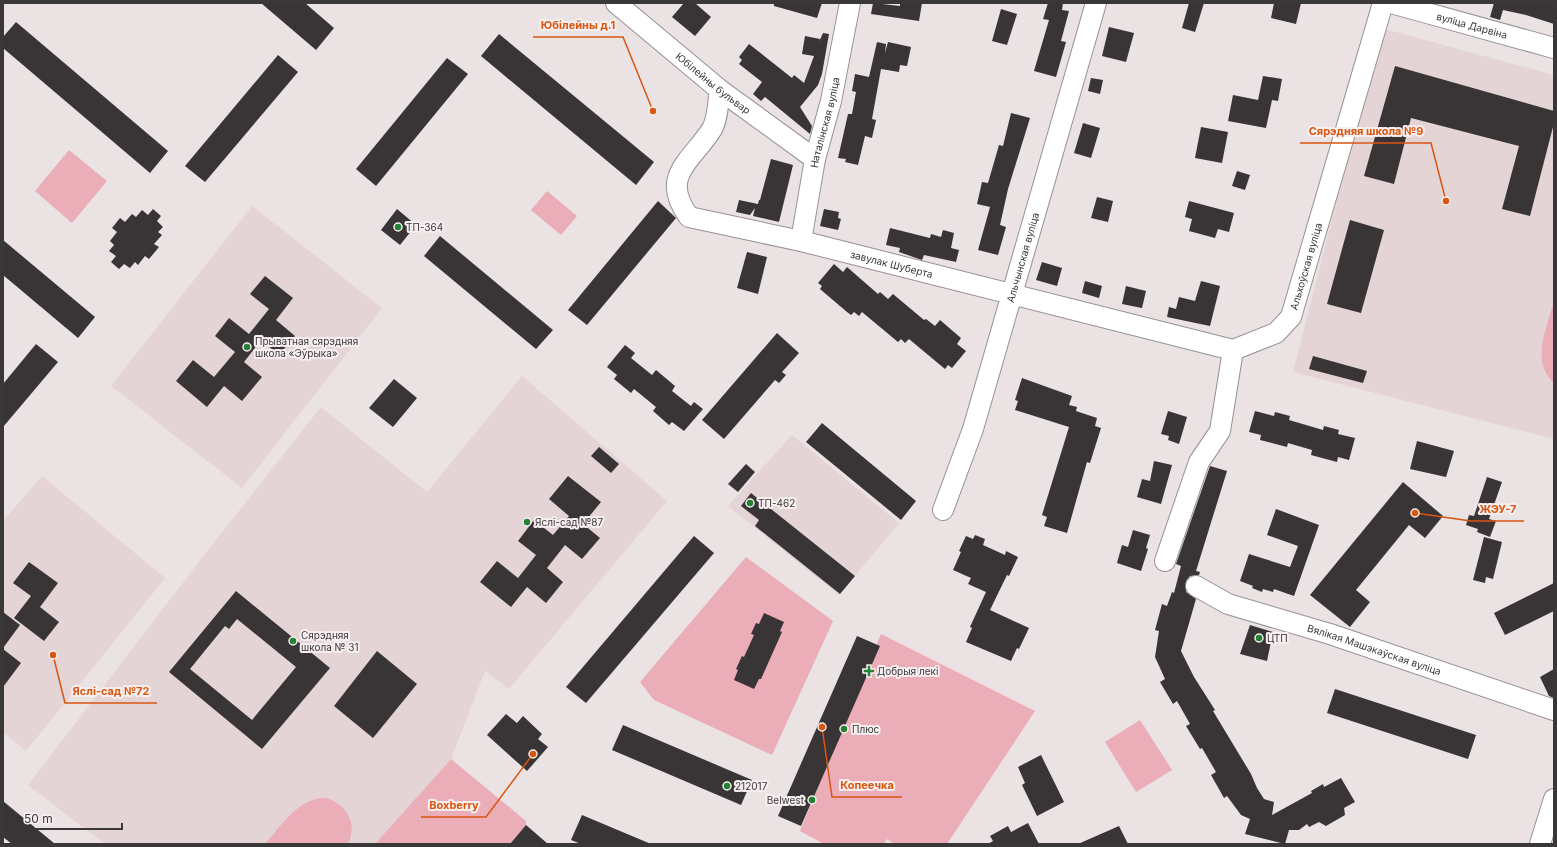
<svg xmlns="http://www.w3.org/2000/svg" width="1557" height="847" font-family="Inter,sans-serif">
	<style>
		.built { fill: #e4d4d6 }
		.green { fill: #ebadb7 }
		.building { fill: #393435; fill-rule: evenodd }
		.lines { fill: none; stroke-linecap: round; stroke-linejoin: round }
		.minor-casing { stroke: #979191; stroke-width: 22 }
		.minor { stroke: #fff; stroke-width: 20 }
		.poi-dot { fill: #238233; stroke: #f7eff0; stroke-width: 1.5 }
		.labels { text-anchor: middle; stroke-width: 4; stroke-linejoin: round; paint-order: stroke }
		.street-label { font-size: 10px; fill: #3a3738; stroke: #f7eff0 }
		.poi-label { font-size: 10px; fill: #3a3738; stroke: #f7eff0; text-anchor: start }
		.leader { fill: none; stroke: #d75610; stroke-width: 1.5 }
		.callout-dot { fill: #d75610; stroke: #f7eff0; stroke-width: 1.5 }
		.callout-label { font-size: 11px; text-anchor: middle; font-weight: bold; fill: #d75610; stroke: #f7eff0; stroke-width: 4; stroke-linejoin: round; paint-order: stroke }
	</style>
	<rect width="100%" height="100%" fill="#eae2e3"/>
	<g class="built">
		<path d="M1381 28 1554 75V439L1293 372Z"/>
		<path d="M252 206 382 308 242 488 111 386Z"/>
		<path d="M522 376 667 501 509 689 485 671 451 759 375 844H105L28 785 208 550 321 407 427 492Z"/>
		<path d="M792 435 899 523 839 595 728 506Z"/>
		<path d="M42 476 165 578 26 751 3 732V521Z"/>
	</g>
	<g class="green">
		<path d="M69 150 107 181 72 223 35 191Z"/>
		<path d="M547 191 577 216 561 235 531 210Z"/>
		<path d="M1554 301V383C1530 361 1547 328 1554 301Z"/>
		<path d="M746 557 833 621 772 755 654 700 640 682Z"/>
		<path d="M881 634 1035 711 947 844H894L887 839 884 844H824L800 831Z"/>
		<path d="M1140 720 1172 770 1136 792 1105 742Z"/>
		<path d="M451 759 526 821V825L510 844H375Z"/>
		<path d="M326 798C347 804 358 824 348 844H265C281 826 299 797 326 798Z"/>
	</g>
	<g class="building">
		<path d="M261 3H305L334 28 316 50Z"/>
		<path d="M684 3H695L711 17 695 36 672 17Z"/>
		<path d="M774 3H822L817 18 774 6Z"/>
		<path d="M873 3 900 6V3H922L919 21 871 14Z"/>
		<path d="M1048 3H1063L1062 10 1069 11 1061 41 1066 42 1056 77 1034 71 1049 20 1043 19Z"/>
		<path d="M1189 3H1204L1195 32 1182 28Z"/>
		<path d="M1274 3H1301L1296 24 1271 18Z"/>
		<path d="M1494 3H1554V24L1526 15 1503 10 1500 20 1490 17Z"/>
		<path d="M1001 9 1017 14 1007 45 992 41Z"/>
		<path d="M16 22 168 151 150 173 3 48V37Z"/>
		<path d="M1109 27 1134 33 1126 62 1102 56Z"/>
		<path d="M823 33 829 34 822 74 818 85 800 107 812 126 810 134 765 97 761 101 753 94 762 82 739 64 742 60 739 57 749 44 792 78 794 75 804 83 814 56 802 54 805 36 820 39 819 42Z"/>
		<path d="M499 34 654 162 636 185 481 56Z"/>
		<path d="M877 42 886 44 885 53 888 42 911 47 907 66 900 65 899 72 881 69 872 119 876 120 872 138 865 136 858 165 845 162 846 159 838 158 848 114H852L856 92 852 91 855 74 869 77Z"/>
		<path d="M278 55 298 72 205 182 185 166Z"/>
		<path d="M447 58 468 74 376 186 356 169Z"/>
		<path d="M1395 66 1554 111V123L1530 216 1502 209 1519 146 1411 118 1394 184 1364 176Z"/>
		<path d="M1263 76 1282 79 1278 101 1272 100 1266 128 1228 121 1233 95 1258 100Z"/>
		<path d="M1091 78 1103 80 1100 94 1088 91Z"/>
		<path d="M1011 113 1030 118 1008 189 1000 225 1006 227 998 255 978 250 990 207 977 204 982 182 988 183 999 145 1003 146Z"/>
		<path d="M1083 123 1100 128 1091 158 1074 153Z"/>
		<path d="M1201 127 1228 132 1222 163 1195 158Z"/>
		<path d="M771 159 793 165 779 222 753 216 755 208 750 215 736 212 739 200 758 204 759 200H760Z"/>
		<path d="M1237 171 1250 175 1245 190 1232 186Z"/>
		<path d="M1097 197 1113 201 1108 222 1091 218Z"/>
		<path d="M658 201 676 218 587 325 568 310Z"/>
		<path d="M1189 201 1234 213 1229 232 1218 229 1215 238 1189 231 1192 219 1185 217Z"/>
		<path d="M153 209 161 216 157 221 163 227 158 232 162 235 154 244 159 247 149 259 145 256 138 265 135 262 130 268 124 264 119 269 111 262 116 256 109 251 114 245 110 241 117 232 112 228 120 218 125 222 132 214 136 217 142 210 148 215Z"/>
		<path d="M397 209 416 225 400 245 381 230Z"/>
		<path d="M824 209 839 212 838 218 841 219 838 230 820 226Z"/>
		<path d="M1350 220 1384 230 1361 313 1327 304Z"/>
		<path d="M890 228 930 238 931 234 941 237 943 230 954 233 951 248 959 250 956 262 924 255 922 260 899 252 900 248 886 245Z"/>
		<path d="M440 236 553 330 536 349 424 256Z"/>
		<path d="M3 240 95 317 78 338 3 275Z"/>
		<path d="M747 252 767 257 758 294 737 288Z"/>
		<path d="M1042 262 1062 268 1057 286 1036 280Z"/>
		<path d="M834 264 843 272 847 267 878 294 880 292 888 299 893 294 924 320 926 319 935 326 940 320 961 338 957 344 966 351 952 368 948 365 945 369 909 339 905 343 901 339 898 342 862 312 859 316 854 312 851 315 847 312 820 289 822 286 818 283Z"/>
		<path d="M265 276 293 298 276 320 295 336 279 355 261 340 244 362 262 377 242 401 224 386 207 407 176 381 193 360 214 377 235 352 215 336 229 318 249 334 269 309 250 294Z"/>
		<path d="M1085 281 1102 286 1099 298 1082 293Z"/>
		<path d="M1201 281 1220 286 1210 326 1167 317 1169 307 1176 309 1179 297 1195 301Z"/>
		<path d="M1126 286 1146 291 1142 308 1122 304Z"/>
		<path d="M777 333 799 353 782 372 786 375 779 383 775 380 724 439 702 420Z"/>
		<path d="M36 344 58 362 3 427V384Z"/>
		<path d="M625 345 635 353 631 358 652 375 656 370 675 386 672 391 691 406 694 402 703 409 684 431 672 422 669 425 653 411 656 407 634 389 631 393 614 379 617 375 607 367Z"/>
		<path d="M1313 356 1367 371 1363 383 1309 369Z"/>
		<path d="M1022 378 1072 396 1069 405 1077 407 1076 411 1097 418 1095 426 1101 428 1090 463 1087 462 1067 533 1044 526 1047 517 1042 515 1069 427 1015 410 1018 401 1015 400Z"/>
		<path d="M394 379 417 398 393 427 369 408Z"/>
		<path d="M1168 411 1187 417 1179 444 1168 440 1169 436 1161 434Z"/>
		<path d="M1255 411 1274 416 1275 412 1290 416 1289 420 1323 430 1324 426 1339 430 1338 434 1355 438 1349 460 1338 457 1337 462 1311 455 1312 450 1288 443 1287 447 1260 440 1261 435 1249 432Z"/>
		<path d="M822 423 916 501 901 520 806 442Z"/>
		<path d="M1417 441 1454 451 1446 477 1410 469Z"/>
		<path d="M599 447 619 464 611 473 591 456Z"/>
		<path d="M1154 461 1172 465 1161 504 1137 497 1142 479 1150 481Z"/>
		<path d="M746 464 755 472 738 492 728 484Z"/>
		<path d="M1210 466 1227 471 1196 571 1200 572 1199 575 1190 576 1186 581V592L1196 599 1181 651 1194 677 1215 710 1213 711 1251 774 1257 788 1264 799 1274 802 1272 815 1312 793 1311 791 1323 784 1324 787 1341 778 1355 802 1344 808 1345 815 1326 826 1319 822 1309 827 1307 824 1299 830H1289L1285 844 1245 834 1250 819 1241 815 1227 796 1224 798 1211 775 1216 772 1202 748 1200 749 1186 726 1190 724 1177 701 1173 704 1160 682 1165 679 1155 657 1159 631 1155 630 1162 604 1167 606 1172 592 1174 593 1181 566 1176 564Z"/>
		<path d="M568 476 601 502 583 524 600 538 582 559 565 545 547 568 563 582 546 603 527 587 511 607 480 582 497 561 518 578 536 555 518 541 534 520 553 535 569 516 549 499Z"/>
		<path d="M1487 477 1502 482 1489 519 1496 521 1490 537 1477 532 1478 529 1466 525 1469 515 1474 516Z"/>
		<path d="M1403 482 1443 516 1425 538 1409 525 1356 590 1370 602 1350 627 1310 595Z"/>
		<path d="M751 493 855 576 840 594 755 526 759 520 741 506Z"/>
		<path d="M1276 509 1319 525 1294 596 1274 589 1273 592 1263 589 1262 592 1252 588 1253 586 1240 581 1249 554 1290 567 1298 546 1267 535Z"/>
		<path d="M1133 530 1150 535 1146 548 1148 549 1141 571 1117 563 1122 545 1128 547Z"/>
		<path d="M975 535 985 539 983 545 1005 555 1006 551 1018 557 1009 576 1007 575 990 610 1029 628 1019 649 1017 648 1011 661 966 642 972 628 970 627 986 592 968 584 971 578 953 570 961 552 959 551 966 536 973 539Z"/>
		<path d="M694 536 714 553 586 703 566 687Z"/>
		<path d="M1484 537 1502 542 1493 579 1486 577 1485 583 1473 580Z"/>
		<path d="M29 562 58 583 40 607 59 622 44 641 14 618 31 596 13 583Z"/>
		<path d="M1554 583V611L1505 635 1494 613Z"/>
		<path d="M236 591 330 668 262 749 169 672ZM237 619 296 667 252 720 190 669 225 626 229 629Z"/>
		<path d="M3 612 20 625 3 648Z"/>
		<path d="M764 613 784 622 780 631 782 632 761 679H759L754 689 734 680 738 670 736 669 742 656 744 657 754 635 751 634 756 623 759 624Z"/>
		<path d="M1250 625 1273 632 1267 661 1240 654Z"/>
		<path d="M857 636 880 646 801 826 778 816Z"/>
		<path d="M3 649 21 663 3 687Z"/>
		<path d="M377 651 417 684 373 738 334 706Z"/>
		<path d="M1554 669V698L1549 696 1540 677Z"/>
		<path d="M1335 689 1476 735 1468 759 1327 713Z"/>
		<path d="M506 714 517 723 523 716 542 734 538 739 548 747 527 771 487 735Z"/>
		<path d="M623 725 752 780 741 805 612 750Z"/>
		<path d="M1041 755 1064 802 1037 816 1022 785 1025 783 1018 767Z"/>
		<path d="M3 801 55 844H12L3 837Z"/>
		<path d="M582 815 651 844H581L571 840Z"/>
		<path d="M1028 823 1039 844H988L993 841 990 836 1008 826 1011 832Z"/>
		<path d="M526 825 548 844H510Z"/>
		<path d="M1119 826 1128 844H1078Z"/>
	</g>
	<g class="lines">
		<defs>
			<g id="minor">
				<path id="s1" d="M616 3 720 90 815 159"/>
				<path id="s2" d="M1391 3 1554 48"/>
				<path id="s3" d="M720 90C718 101 718 119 712 129 691 162 659 176 689 217L801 241 1233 350"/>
				<path id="s4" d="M801 241 815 159 831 101 850 3"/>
				<path id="s5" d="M1233 350 1276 333 1291 317 1383 3"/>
				<path id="s6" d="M943 510 973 429 1096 3"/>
				<path d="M1165 561 1199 462 1220 431 1233 350"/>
				<path id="s7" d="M1196 586 1228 604 1330 634 1554 710"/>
				<path d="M1540 844 1554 799"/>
			</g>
		</defs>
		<use href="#minor" class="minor-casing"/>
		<use href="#minor" class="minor"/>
	</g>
	<g class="poi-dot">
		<circle cx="398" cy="227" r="4"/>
		<circle cx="247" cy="347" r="4"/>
		<circle cx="750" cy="503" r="4"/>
		<circle cx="527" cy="522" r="4"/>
		<circle cx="1259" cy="638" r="4"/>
		<circle cx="293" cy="641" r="4"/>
		<path d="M867 665h4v4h4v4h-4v4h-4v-4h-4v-4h4z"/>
		<circle cx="844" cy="729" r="4"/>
		<circle cx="727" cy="786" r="4"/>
		<circle cx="812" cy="800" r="4"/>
	</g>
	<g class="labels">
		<g class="street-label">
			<text dy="4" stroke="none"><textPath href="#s2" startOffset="84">вуліца Дарвіна</textPath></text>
			<text dy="4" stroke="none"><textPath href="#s1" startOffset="126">Юбілейны бульвар</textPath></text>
			<text dy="4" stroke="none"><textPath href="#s4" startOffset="121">Наталінская вуліца</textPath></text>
			<text dy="4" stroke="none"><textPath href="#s6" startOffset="265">Альчынская вуліца</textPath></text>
			<text dy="4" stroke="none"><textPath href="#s3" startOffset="350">завулак Шуберта</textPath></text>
			<text dy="4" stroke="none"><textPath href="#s5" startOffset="121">Альхоўская вуліца</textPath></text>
			<text dy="4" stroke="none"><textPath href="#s7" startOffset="190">Вялікая Машэкаўская вуліца</textPath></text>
		</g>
		<g class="poi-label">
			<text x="406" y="231">ТП-364</text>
			<text x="255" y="345">Прыватная сярэдняя<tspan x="255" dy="12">школа «Эўрыка»</tspan></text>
			<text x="758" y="507">ТП-462</text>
			<text x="535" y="526">Яслі-сад №87</text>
			<text x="301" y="639">Сярэдняя<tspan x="301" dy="12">школа № 31</tspan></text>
			<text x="1267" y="642">ЦТП</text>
			<text x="877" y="675">Добрыя лекі</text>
			<text x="852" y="733">Плюс</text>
			<text x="735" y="790">212017</text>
			<text x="804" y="804" text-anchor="end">Belwest</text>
		</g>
	</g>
	<path class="leader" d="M653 111L623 37H533M1446 201L1431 143H1300M1415 513L1471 521H1524M53 655L65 703H157M822 727L832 797H902M533 754L486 817H421"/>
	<g class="callout-dot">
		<circle cx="653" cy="111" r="4"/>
		<circle cx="1446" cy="201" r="4"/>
		<circle cx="1415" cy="513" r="4"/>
		<circle cx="53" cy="655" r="4"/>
		<circle cx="822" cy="727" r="4"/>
		<circle cx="533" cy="754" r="4"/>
	</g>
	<g class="callout-label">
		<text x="578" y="29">Юбілейны д.1</text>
		<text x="1366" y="135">Сярэдняя школа №9</text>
		<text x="1498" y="513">ЖЭУ-7</text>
		<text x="111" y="695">Яслі-сад №72</text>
		<text x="867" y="789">Копеечка</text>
		<text x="454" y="809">Boxberry</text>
	</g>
	<rect width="1557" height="847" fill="none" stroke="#3a3738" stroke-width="8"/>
	<path d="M18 823v6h104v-6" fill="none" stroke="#3a3738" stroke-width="2"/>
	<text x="24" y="823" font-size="12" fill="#3a3738" stroke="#f7eff0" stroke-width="3" paint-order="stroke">50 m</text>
</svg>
